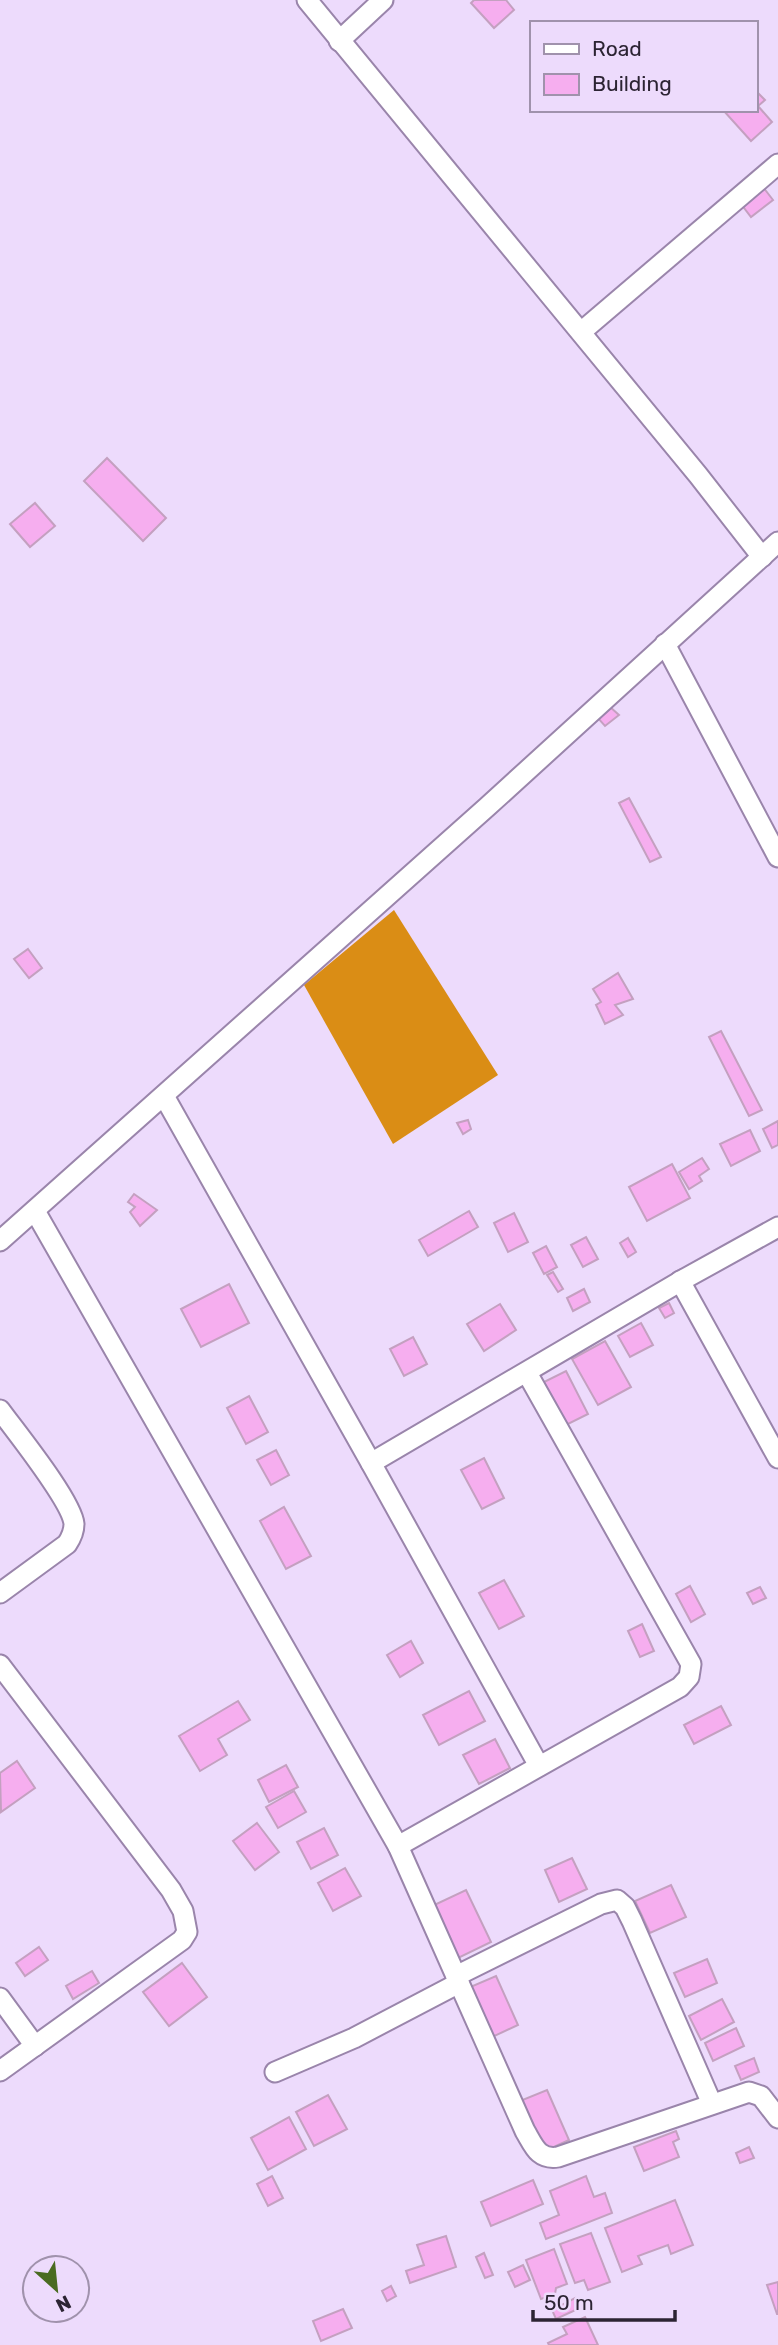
<svg xmlns="http://www.w3.org/2000/svg" width="778" height="2345" font-family="Rubik,sans-serif">
	<style>
		.forest { fill: #da8d15 }
		.building { fill: #f6aeef; stroke: #c4a0c0; stroke-width: 2 }
		.lines { fill: none; stroke-linecap: round; stroke-linejoin: round }
		.minor-casing { stroke: #9a85ab; stroke-width: 23 }
		.minor { stroke: #fff; stroke-width: 19 }
	</style>
	<rect width="100%" height="100%" fill="#eddbfc"/>
	<path class="forest" d="M394 910 498 1075 393 1144 304 985Z"/>
	<g class="building">
		<path d="M474 0H506L514 10 494 28 471 3Z"/>
		<path d="M755 90 765 100 758 106 772 122 751 141 723 110H755Z"/>
		<path d="M763 187 773 200 751 217 741 204Z"/>
		<path d="M107 458 166 518 143 541 84 481Z"/>
		<path d="M35 503 55 526 30 547 10 524Z"/>
		<path d="M609 706 619 715 605 726 596 716Z"/>
		<path d="M629 798 661 857 650 862 619 803Z"/>
		<path d="M28 949 42 968 29 978 14 959Z"/>
		<path d="M618 973 633 999 615 1005 623 1015 605 1024 596 1005 601 1002 593 989Z"/>
		<path d="M721 1031 762 1110 749 1116 709 1037Z"/>
		<path d="M468 1120 471 1129 463 1134 457 1123Z"/>
		<path d="M778 1121V1145L772 1148 763 1129Z"/>
		<path d="M750 1130 760 1151 731 1166 720 1144Z"/>
		<path d="M702 1158 709 1169 699 1176 702 1181 689 1189 679 1172Z"/>
		<path d="M672 1164 690 1198 647 1221 629 1187Z"/>
		<path d="M134 1194 157 1210 140 1226 130 1212 135 1207 128 1202Z"/>
		<path d="M469 1211 478 1227 428 1256 419 1240Z"/>
		<path d="M514 1213 528 1242 508 1252 494 1223Z"/>
		<path d="M586 1237 598 1259 583 1267 571 1245Z"/>
		<path d="M628 1238 636 1252 628 1257 620 1243Z"/>
		<path d="M546 1246 557 1267 544 1274 533 1253Z"/>
		<path d="M553 1272 563 1289 558 1292 547 1275Z"/>
		<path d="M229 1284 249 1323 201 1347 181 1309Z"/>
		<path d="M584 1289 590 1302 573 1311 567 1298Z"/>
		<path d="M669 1303 674 1313 665 1318 659 1308Z"/>
		<path d="M500 1304 516 1330 484 1351 467 1324Z"/>
		<path d="M641 1323 653 1345 630 1357 618 1336Z"/>
		<path d="M413 1337 427 1364 404 1376 390 1349Z"/>
		<path d="M605 1341 631 1387 598 1405 572 1359Z"/>
		<path d="M566 1371 588 1414 558 1429 536 1386Z"/>
		<path d="M249 1396 268 1432 246 1444 227 1408Z"/>
		<path d="M276 1450 289 1475 271 1485 257 1460Z"/>
		<path d="M484 1458 504 1498 482 1509 461 1470Z"/>
		<path d="M284 1507 311 1556 286 1569 260 1521Z"/>
		<path d="M504 1580 524 1616 499 1629 479 1593Z"/>
		<path d="M690 1586 705 1614 691 1622 676 1594Z"/>
		<path d="M760 1587 766 1598 753 1604 747 1593Z"/>
		<path d="M642 1624 654 1651 640 1657 628 1631Z"/>
		<path d="M411 1641 423 1663 400 1677 387 1655Z"/>
		<path d="M469 1691 485 1721 439 1745 423 1715Z"/>
		<path d="M238 1701 250 1720 218 1739 227 1755 200 1771 179 1736Z"/>
		<path d="M721 1706 731 1725 694 1744 684 1725Z"/>
		<path d="M495 1739 510 1768 479 1784 463 1755Z"/>
		<path d="M17 1761 35 1788 1 1812 0 1773Z"/>
		<path d="M286 1765 298 1787 269 1802 258 1780Z"/>
		<path d="M294 1791 306 1812 278 1828 266 1807Z"/>
		<path d="M257 1823 279 1852 255 1870 233 1841Z"/>
		<path d="M324 1828 338 1855 311 1869 297 1842Z"/>
		<path d="M572 1858 587 1889 559 1902 545 1870Z"/>
		<path d="M345 1868 361 1896 333 1911 318 1883Z"/>
		<path d="M671 1885 686 1917 650 1933 635 1901Z"/>
		<path d="M466 1890 491 1942 454 1960 430 1907Z"/>
		<path d="M39 1947 48 1960 25 1976 16 1963Z"/>
		<path d="M707 1959 717 1983 685 1997 674 1973Z"/>
		<path d="M182 1963 207 1997 169 2026 143 1992Z"/>
		<path d="M92 1971 99 1983 73 1999 66 1986Z"/>
		<path d="M496 1976 518 2025 490 2038 468 1988Z"/>
		<path d="M722 1999 734 2022 701 2040 689 2016Z"/>
		<path d="M736 2028 744 2046 713 2061 705 2043Z"/>
		<path d="M754 2058 759 2072 741 2080 735 2066Z"/>
		<path d="M547 2090 569 2140 543 2152 520 2101Z"/>
		<path d="M328 2095 347 2129 314 2146 296 2112Z"/>
		<path d="M289 2117 306 2149 268 2170 251 2138Z"/>
		<path d="M676 2131 679 2139 673 2142 679 2157 644 2171 634 2147Z"/>
		<path d="M749 2147 754 2158 740 2163 736 2153Z"/>
		<path d="M272 2176 283 2198 268 2206 257 2184Z"/>
		<path d="M586 2176 594 2197 605 2193 612 2213 546 2239 540 2223 559 2215 550 2191Z"/>
		<path d="M533 2180 543 2204 491 2226 481 2202Z"/>
		<path d="M675 2200 693 2245 671 2254 668 2245 638 2256 642 2264 622 2272 605 2228Z"/>
		<path d="M591 2233 610 2282 588 2290 584 2280 575 2283 560 2244Z"/>
		<path d="M446 2236 456 2267 410 2283 406 2271 424 2265 417 2245Z"/>
		<path d="M554 2249 567 2284 556 2288 555 2294 541 2299 526 2260Z"/>
		<path d="M484 2253 493 2275 485 2278 476 2257Z"/>
		<path d="M523 2265 530 2280 515 2287 508 2272Z"/>
		<path d="M778 2282V2314H777L767 2285Z"/>
		<path d="M391 2286 396 2296 387 2301 382 2291Z"/>
		<path d="M575 2298 580 2308 556 2319 552 2310Z"/>
		<path d="M343 2309 352 2328 321 2341 313 2321Z"/>
		<path d="M585 2317 598 2345H549L548 2343 567 2334 563 2327Z"/>
	</g>
	<g class="lines">
		<defs>
			<g id="minor">
				<path d="M307 0 698 475 762 557"/>
				<path d="M339 41 383 0"/>
				<path d="M581 332 778 164"/>
				<path d="M665 644 778 857"/>
				<path d="M164 1096 371 1463 539 1766"/>
				<path d="M35 1211 398 1846 525 2131C534 2146 538 2160 558 2157L749 2092 761 2096 778 2118"/>
				<path d="M0 1241 487 807 778 542"/>
				<path d="M680 1281 778 1458"/>
				<path d="M0 1410C16 1432 72 1501 74 1524 74 1532 71 1538 67 1544L0 1593"/>
				<path d="M371 1463 686 1278 778 1227"/>
				<path d="M0 1665 171 1890 183 1911 187 1932 182 1940 0 2071"/>
				<path d="M398 1846 680 1687 689 1677 691 1664 527 1373"/>
				<path d="M456 1976 601 1904 617 1900 625 1907 632 1921 712 2104"/>
				<path d="M0 1998 35 2046"/>
				<path d="M275 2072 354 2038 459 1983"/>
			</g>
		</defs>
		<use href="#minor" class="minor-casing"/>
		<use href="#minor" class="minor"/>
	</g>
	<rect x="530" y="21" width="228" height="91" fill="#eddbfc" stroke="#a092ac" stroke-width="2"/>
	<rect x="544" y="44" width="35" height="10" fill="#ffffff" stroke="#a092ac" stroke-width="2"/>
	<text x="592" y="56" font-size="21" fill="#2c2433">Road</text>
	<rect x="544" y="74" width="35" height="21" fill="#f6aeef" stroke="#a092ac" stroke-width="2"/>
	<text x="592" y="91" font-size="21" fill="#2c2433">Building</text>
	<g transform="translate(56 2289) rotate(153)"><circle r="33" fill="#eddbfc" stroke="#a092ac" stroke-width="2"/>
	<path d="M0-5L12 26L0 18L-12 26Z" fill="#4a6b21"/>
	<text y="-10" font-size="19" font-weight="bold" text-anchor="middle" fill="#2c2433">N</text>
	</g>
	<path d="M533 2310v10h142v-10" fill="none" stroke="#2c2433" stroke-width="3.5"/>
	<text x="544" y="2310" font-size="21" fill="#2c2433" stroke="#eddbfc" stroke-width="5" paint-order="stroke">50 m</text>
</svg>
